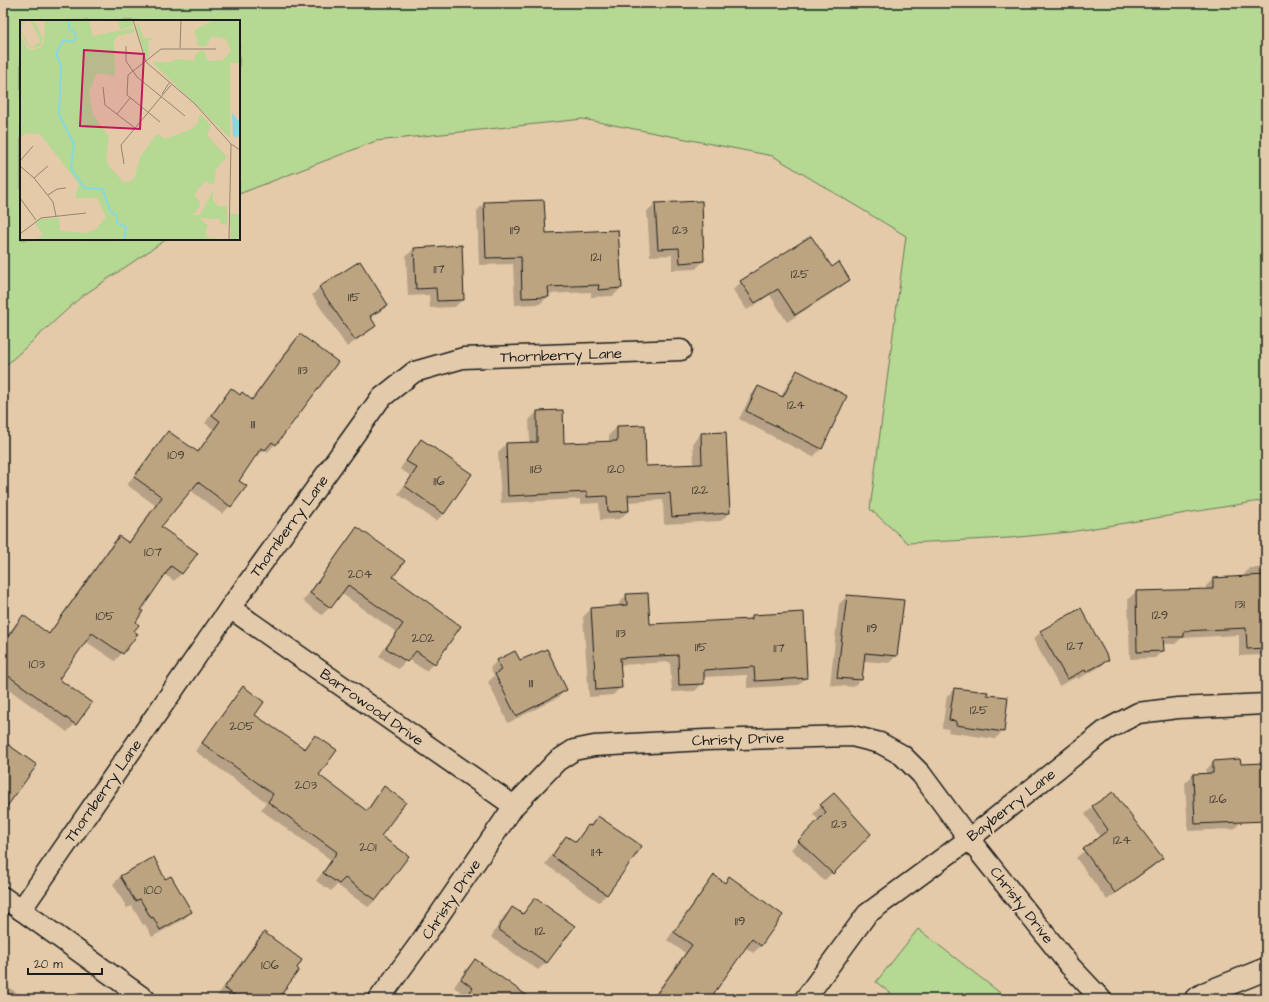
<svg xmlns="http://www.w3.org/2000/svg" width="1269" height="1002" font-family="'Architects Daughter',sans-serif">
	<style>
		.green { fill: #b5d893; stroke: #687a58 }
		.shadow { fill: #0003 }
		.building { fill: #bda481; stroke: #1c1c1c }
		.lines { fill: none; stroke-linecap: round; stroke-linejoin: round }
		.street-casing { stroke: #1c1c1c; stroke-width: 23 }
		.secondary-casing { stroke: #1c1c1c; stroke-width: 25 }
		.street { stroke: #e2caab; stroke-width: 20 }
		.secondary { stroke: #e2caab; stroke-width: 22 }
		.labels { text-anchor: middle; stroke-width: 4; stroke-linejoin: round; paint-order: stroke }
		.number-label { font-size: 13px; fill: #443e35 }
		.street-label { font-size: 15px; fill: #1c1c1c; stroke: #e2caab }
		.inset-river { fill: none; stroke: #88d9de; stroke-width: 2 }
		.inset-road { fill: none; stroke: #948470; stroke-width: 1 }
		.view { fill: #c2185b; fill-opacity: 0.15; stroke: #c2185b; stroke-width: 2 }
		.inset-edge { fill: none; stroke: #1c1c1c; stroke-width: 2 }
	</style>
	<rect width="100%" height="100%" fill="#e4caa8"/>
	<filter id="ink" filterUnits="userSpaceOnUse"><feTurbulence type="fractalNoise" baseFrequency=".025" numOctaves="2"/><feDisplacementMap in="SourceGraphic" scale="8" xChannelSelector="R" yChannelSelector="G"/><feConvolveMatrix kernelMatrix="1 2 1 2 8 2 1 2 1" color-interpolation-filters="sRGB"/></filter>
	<g filter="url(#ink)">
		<g class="green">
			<path d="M3 3H1266V500L1070 532 1009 538 908 543 870 509 906 236 773 156 583 119 376 141 239 194V21H21V239H167L81 297 3 368Z"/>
			<path d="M918 929 1008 999H898L876 982Z"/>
		</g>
		<g class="shadow">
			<path d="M484 203 545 234 621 288 613 296 591 297V292L548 294V296L540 304 515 305 513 264 479 265 477 211Z"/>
			<path d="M655 204 703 261 696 269 672 270V255L650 256 647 211Z"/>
			<path d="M414 249 463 299 455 307 430 308 429 295 408 296 406 256Z"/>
			<path d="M832 268 849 280 841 287 787 322 770 295 747 310 733 290 741 282Z"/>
			<path d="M320 287 387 304 380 312 370 318 375 326 367 333 347 347 312 295Z"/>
			<path d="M300 335 275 444 268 452 264 449 256 457 254 456 238 481 230 506 222 514 190 490 159 527 182 573 174 581 164 574 140 610 134 622 133 631 122 653 115 661 85 641 58 679 75 724 67 732 3 685V642L15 624 23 617 48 634 111 545 119 537 128 543 155 505 127 485 160 440 168 432 197 452 213 429 205 423 224 397 231 389 240 396 251 400 292 343Z"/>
			<path d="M798 372 846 396 821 449 813 457 739 419 751 395 758 387 781 397 790 379Z"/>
			<path d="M562 411 563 444 609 442V435L617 427 644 426 645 467 694 465 693 442 701 434 725 433 729 513 721 521 664 524 663 500 628 502V511L620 519 600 520 599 503 580 504V499L501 503 498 452 506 444 530 443 529 420 537 412Z"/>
			<path d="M421 441 471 474 444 514 436 521 398 494 411 476 400 469 414 448Z"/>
			<path d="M357 528 391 578 434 663 426 671 408 659 398 669 379 656 396 632 341 593 330 607 322 615 303 601 350 536Z"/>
			<path d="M1250 568H1266V653L1264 655 1239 656V635L1182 638 1175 644H1162L1163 650 1155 658 1130 659 1128 599 1136 592 1206 591V586L1213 579 1243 577V576Z"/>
			<path d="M627 595 649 625 748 620 753 616 806 678 798 685 747 688V675L703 677V683L695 691 672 692 670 662 619 665 621 687 613 695 589 697 583 617 591 609 619 607V603Z"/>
			<path d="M847 596 896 656 889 663 863 661 861 679 853 687 830 685 839 604Z"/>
			<path d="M1041 632 1108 660 1100 667 1078 679 1077 677 1059 686 1033 639Z"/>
			<path d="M498 660 566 689 559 697 508 723 488 682 494 676 490 668Z"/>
			<path d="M243 687 254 715 303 750 315 736 318 775 366 811 377 795 384 788 379 836 376 900 368 907 337 885 331 891 316 881 331 860 261 810 266 802 195 751 236 695Z"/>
			<path d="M955 689 986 695 1003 731 995 739 948 732 949 729 942 728 947 696Z"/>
			<path d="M1213 762 1240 765 1266 764V818L1242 821 1234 829 1188 831 1185 783 1193 775H1206V770Z"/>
			<path d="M821 806 870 834 824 881 791 849 819 821 813 814Z"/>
			<path d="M1093 807 1161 858 1154 866 1107 900 1076 858 1100 837 1085 814Z"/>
			<path d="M598 817 606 895 599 902 545 864 559 845 566 837 575 843 581 834Z"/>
			<path d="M121 876 165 880 191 912 184 919 152 937 145 924 143 925 132 906 127 908 113 884Z"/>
			<path d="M714 877 724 883 729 878 761 946 753 953 745 947 709 999H651L685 953 667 940 707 884Z"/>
			<path d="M535 899 574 926 546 963 538 970 491 937 504 916 512 909 522 914Z"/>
			<path d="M264 933 281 994 288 999H222L217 996 256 941Z"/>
			<path d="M475 960 530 999H464L466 996 454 987 467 968Z"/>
			<path d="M3 983 25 999H3Z"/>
		</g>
		<g class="building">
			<path d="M544 200 546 233 618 230 622 288 598 290 599 285 548 287 549 297 522 298 521 257 486 258 484 202Z"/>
			<path d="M702 201 704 261 680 263 679 248 658 249 655 203Z"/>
			<path d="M811 236 832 267 839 262 850 280 795 315 778 289 755 303 740 281Z"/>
			<path d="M462 245 464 300 437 301 436 288 416 289 414 248Z"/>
			<path d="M360 261 388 305 370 316 376 326 355 340 319 287Z"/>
			<path d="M300 334 338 362 276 445 272 442 265 450 261 448 239 481 247 486 231 507 198 482 161 527 198 553 182 574 171 566 141 610 143 611 136 622 139 625 134 631 138 634 123 654 92 633 59 679 92 703 76 725 3 672V644L23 615 49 634 119 536 129 543 162 497 134 477 168 431 198 452 220 421 212 415 231 388 240 395 242 392 252 400Z"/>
			<path d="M797 370 847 396 822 449 746 411 758 386 783 397Z"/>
			<path d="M563 410 564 443 617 441V426L645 425 646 466 702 464 701 433 726 432 730 513 672 517 670 493 628 495 629 511 608 512 607 496 587 497V492L508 496 506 443 537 442V411Z"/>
			<path d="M421 439 472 474 444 514 405 486 417 468 406 461Z"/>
			<path d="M357 527 405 561 393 577 461 626 435 664 416 651 407 662 386 648 403 624 348 585 331 608 310 593Z"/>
			<path d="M1266 575V648L1247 649 1246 628 1184 631V637H1163L1164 651 1137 652 1136 591 1213 589V578Z"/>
			<path d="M648 593 650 624 752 619V615L804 612 807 678 755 681 754 667 704 670V684L679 685 678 655 620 658 622 688 596 690 591 608 627 605 626 594Z"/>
			<path d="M847 595 904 600 897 656 865 653 862 680 837 678Z"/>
			<path d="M1081 608 1109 660 1086 672 1085 670 1067 679 1040 631Z"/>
			<path d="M547 649 567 690 516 716 495 674 501 670 497 660 515 651 520 660Z"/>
			<path d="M243 686 264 702 255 715 305 749 315 735 337 750 319 775 367 811 384 786 406 802 381 836 409 856 376 900 345 878 339 884 323 873 337 852 268 802 273 794 202 743Z"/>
			<path d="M954 688 988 692 987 695 1008 697 1004 732 956 725V721L949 720Z"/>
			<path d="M3 741 37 765 3 812Z"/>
			<path d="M1240 759 1241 764 1266 763V821L1195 824 1193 774 1213 773V761Z"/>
			<path d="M1113 792 1163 858 1115 893 1083 849 1108 830 1092 806Z"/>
			<path d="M834 793 871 834 833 874 798 841 826 812 820 805Z"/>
			<path d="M598 816 642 846 607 895 552 856 566 836 576 842 588 825 591 826Z"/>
			<path d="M154 857 165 879 171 876 192 912 160 930 153 917 151 918 140 899 135 901 120 876Z"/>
			<path d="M714 875 725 883 729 876 783 915 761 946 752 939 710 999H653L692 945 674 932Z"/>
			<path d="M535 898 575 926 547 963 498 929 512 907 523 914Z"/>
			<path d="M264 932 302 960 297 968 299 970 278 999H240L224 988Z"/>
			<path d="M475 959 532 999H465L473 988 461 979Z"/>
		</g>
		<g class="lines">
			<defs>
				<g id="street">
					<path d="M230 608 514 806"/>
					<path d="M3 897 145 999"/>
					<path d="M21 910 230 608 380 399 414 372 463 358 681 350"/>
					<path d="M379 999 420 943 514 806 557 761 574 750 594 746 705 740 852 736 880 743 902 755 921 774 969 839 1070 966 1101 999"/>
					<path d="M805 999 867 914 969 839 1106 730 1138 713 1178 708 1266 704"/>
				</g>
				<path id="secondary" d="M1196 999 1206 993 1266 969"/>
			</defs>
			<use href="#street" class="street-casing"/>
			<use href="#secondary" class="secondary-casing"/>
			<use href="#street" class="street"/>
			<use href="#secondary" class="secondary"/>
		</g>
	</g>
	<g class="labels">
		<g class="number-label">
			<text x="515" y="234">119</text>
			<text x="680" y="234">123</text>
			<text x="596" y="261">121</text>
			<text x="439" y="273">117</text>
			<text x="800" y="278">125</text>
			<text x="354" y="301">115</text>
			<text x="303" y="374">113</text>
			<text x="796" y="409">124</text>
			<text x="253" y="428">111</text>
			<text x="176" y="459">109</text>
			<text x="536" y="473">118</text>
			<text x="616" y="473">120</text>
			<text x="439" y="485">116</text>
			<text x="700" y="494">122</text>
			<text x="153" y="556">107</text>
			<text x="360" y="578">204</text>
			<text x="1240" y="608">131</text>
			<text x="1160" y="619">129</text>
			<text x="105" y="620">105</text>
			<text x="872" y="632">119</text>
			<text x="621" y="637">113</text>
			<text x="423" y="642">202</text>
			<text x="1075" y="650">127</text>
			<text x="701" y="651">115</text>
			<text x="779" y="652">117</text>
			<text x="37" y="668">103</text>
			<text x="531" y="687">111</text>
			<text x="979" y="714">125</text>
			<text x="242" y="730">205</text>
			<text x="306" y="789">203</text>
			<text x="1218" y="803">126</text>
			<text x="839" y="828">123</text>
			<text x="1122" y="844">124</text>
			<text x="368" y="851">201</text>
			<text x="597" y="856">114</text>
			<text x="153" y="894">100</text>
			<text x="740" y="925">119</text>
			<text x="540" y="935">112</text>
			<text x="270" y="969">106</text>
		</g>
		<g class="street-label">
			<text transform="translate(561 355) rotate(-2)" y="5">Thornberry Lane</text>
			<text transform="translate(289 526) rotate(-54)" y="5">Thornberry Lane</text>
			<text transform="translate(372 707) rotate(35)" y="5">Barrowood Drive</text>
			<text transform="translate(738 739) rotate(-2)" y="5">Christy Drive</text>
			<text transform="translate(103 791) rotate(-55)" y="5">Thornberry Lane</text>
			<text transform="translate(1011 805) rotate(-38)" y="5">Bayberry Lane</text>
			<text transform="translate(451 899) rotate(-56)" y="5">Christy Drive</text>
			<text transform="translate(1022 905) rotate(52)" y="5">Christy Drive</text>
		</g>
	</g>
	<g transform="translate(20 20)">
		<rect width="220" height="220" fill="#e4caa8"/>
		<path d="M3 0H6L1 9 9 25 13 27 21 21 10 0 16 4 23 19 21 25 18 27 12 28 6 23 0 10ZM25 0H75L69 2 73 16 107 9 113 8 115 12 97 16 94 20 95 54 93 56 77 53 69 72 73 94 89 117 86 139 89 146 103 162H110L115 157 120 137 137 114 145 119 172 109 177 104 180 94 191 105 187 115 207 137 196 149 194 165 185 161 176 172 175 177 179 180 180 186 173 195H180L193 171V180L198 186H207V205L201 204 200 199 179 198 188 206 185 212 188 218 195 217V220H15L23 215 15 203 20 199 39 198 40 211 66 213 76 209 86 197 77 178H55L59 164 20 114 7 113 0 117V13L6 27 11 30 20 28 24 23ZM98 0H111L113 6 100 9ZM194 0H220V43H210V118L132 42H151L157 39 174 41 175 35 180 31H184L188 41 203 40 211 31 206 19 192 16 186 26H178L177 24V17L174 12 176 9ZM119 4 124 19 131 17 132 19 128 22 129 36 126 39 116 5ZM210 194H220V220L211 219Z" fill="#b5d893"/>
		<path d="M212 93 219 101 220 113 216 118 213 116Z" fill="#88d9de"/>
		<path class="inset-river" d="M49 0V8L55 13 56 19 51 22 43 20 36 34 41 46 39 95 54 124 51 148 64 168 83 169 90 191 97 196V203L106 207 104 220"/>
		<path class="inset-road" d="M113 0 126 42 175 84 211 124 220 130M106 26V41L117 57 165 96M160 28 161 0M83 67 85 85 115 108M142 74 149 63M97 94 110 78M140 102 107 75 108 55 141 29H196M0 141 13 126M104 144 101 125 151 65M0 146 14 158 33 182 36 196M14 158 28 146M28 175 37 169 46 168M0 178 16 200M0 214 21 198 66 193M209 220 211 124"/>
		<path class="view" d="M64 30 124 34 120 109 60 106Z"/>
		<rect width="220" height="220" class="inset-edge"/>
	</g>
	<rect width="1269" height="1002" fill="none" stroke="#e2caab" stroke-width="16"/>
	<rect x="8" y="8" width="1253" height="986" fill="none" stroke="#1c1c1c" stroke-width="1.5" filter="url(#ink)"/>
	<path d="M28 968v6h74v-6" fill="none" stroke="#1c1c1c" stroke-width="2"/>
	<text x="34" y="968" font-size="12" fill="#1c1c1c" stroke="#e2caab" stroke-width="3" paint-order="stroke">20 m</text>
</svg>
